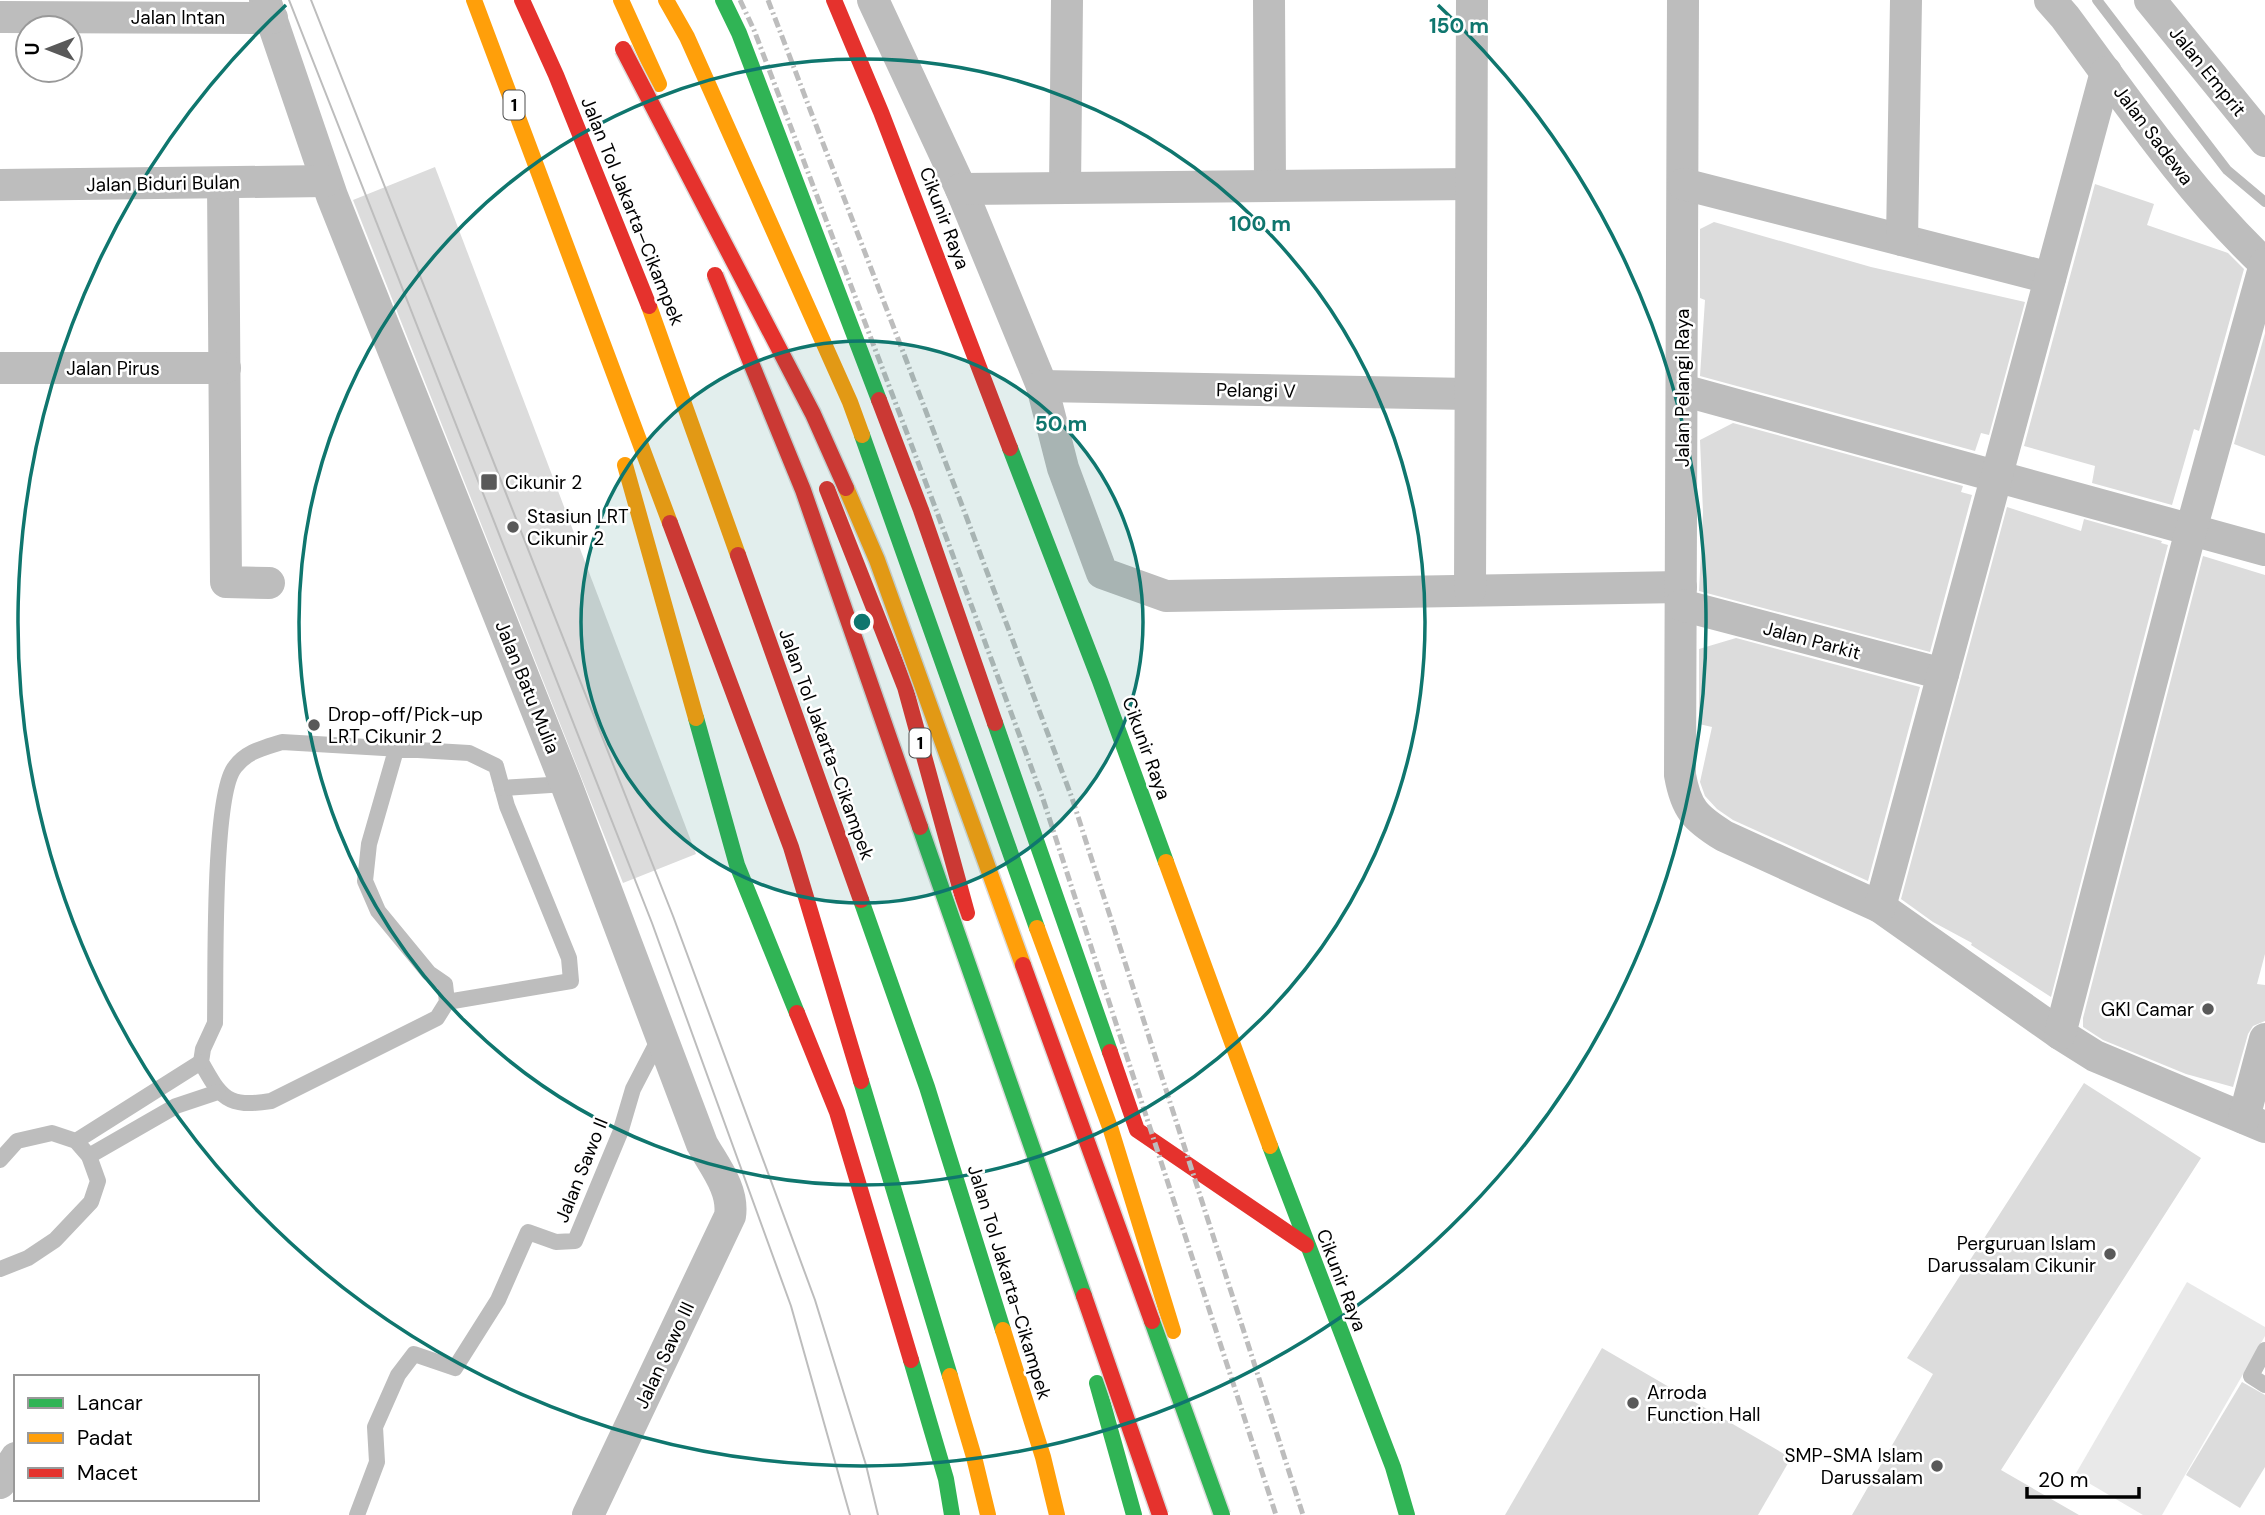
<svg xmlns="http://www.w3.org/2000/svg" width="2265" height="1515" font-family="'DM Sans',sans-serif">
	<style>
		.green { fill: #e9e9e9 }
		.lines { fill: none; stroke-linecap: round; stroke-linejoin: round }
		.stream { stroke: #bbb; stroke-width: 10 }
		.building { fill: #dcdcdc }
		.lane { stroke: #bdbdbd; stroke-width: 16 }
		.street { stroke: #bdbdbd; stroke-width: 32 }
		.fast { stroke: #30b455; stroke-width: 16 }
		.slow { stroke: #ff9f0a; stroke-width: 16 }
		.jam { stroke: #e5322d; stroke-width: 16 }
		.tram { stroke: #bdbdbd; stroke-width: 2 }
		.rail { stroke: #bdbdbd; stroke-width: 5; stroke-dasharray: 10 3.5 2 3.5; stroke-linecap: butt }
		.fast-bridge-casing { stroke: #dbdbdb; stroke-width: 19; stroke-linecap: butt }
		.slow-bridge-casing { stroke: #dbdbdb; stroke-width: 19; stroke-linecap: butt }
		.jam-bridge-casing { stroke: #dbdbdb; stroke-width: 19; stroke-linecap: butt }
		.fast-bridge { stroke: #30b455; stroke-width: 16 }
		.slow-bridge { stroke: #ff9f0a; stroke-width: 16 }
		.jam-bridge { stroke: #e5322d; stroke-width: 16 }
		.ring { fill: none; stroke: #0f766e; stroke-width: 3.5 }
		.poi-dot { fill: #595959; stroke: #fff; stroke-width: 2.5 }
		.labels { text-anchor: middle; stroke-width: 5; stroke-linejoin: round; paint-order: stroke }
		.shield { fill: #fff; stroke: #4c4c4c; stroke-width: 2 }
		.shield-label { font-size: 18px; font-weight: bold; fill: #000 }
		.street-label { font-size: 19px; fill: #000; stroke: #fff }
		.poi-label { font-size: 19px; fill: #000; stroke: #fff; text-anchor: start }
		.centre { fill: #0f766e; stroke: #fff; stroke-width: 3.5 }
		.ring-label { font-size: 21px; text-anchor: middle; font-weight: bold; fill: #0f766e; stroke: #fff; stroke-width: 5; stroke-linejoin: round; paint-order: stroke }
	</style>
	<rect width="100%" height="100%" fill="#fff"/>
	<path class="green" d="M2187 1282 2265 1327V1336L2162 1515H2143L2075 1475Z"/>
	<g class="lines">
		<path class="stream" d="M2097 0 2227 170 2265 202"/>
	</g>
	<g class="building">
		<path d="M435 167 696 854 623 883 353 200Z"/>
		<path d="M2095 184 2154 204 2147 225 2228 253 2244 269 2199 431 2194 429 2172 505 2092 483 2095 466 2024 446Z"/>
		<path d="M1714 222 1871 267 2025 302 1989 435 1981 433 1975 451 1700 376 1705 300 1700 298V229Z"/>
		<path d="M2265 333V456L2234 444Z"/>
		<path d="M1733 423 1963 486 1961 492 1972 495 1930 652 1699 591 1703 512 1700 440Z"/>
		<path d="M2007 507 2081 531 2084 519 2162 541 2161 543 2168 545 2051 997 1971 945 1972 943 1933 922 1901 899Z"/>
		<path d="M2203 556 2265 575V954L2257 984 2265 985V1021L2253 1026 2248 1034 2233 1087 2186 1074 2103 1040 2083 1027V1018Z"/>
		<path d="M1736 638 1920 687 1868 881 1733 820 1717 809 1705 796 1700 782 1712 727 1699 724V649Z"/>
		<path d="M2084 1083 2201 1158 2001 1470 2079 1515H1852L1933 1374 1907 1358Z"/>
		<path d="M1602 1348 1791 1458 1758 1515H1505Z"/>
		<path d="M2242 1382 2265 1395V1467L2240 1508 2186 1475Z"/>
	</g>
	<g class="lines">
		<g class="lane">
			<path d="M396 750 369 844 365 881 378 911 429 973 445 984 447 1002 437 1018 271 1101C227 1108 221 1098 201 1062L203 1049 215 1023C216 977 212 795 235 767 247 751 264 748 282 742L469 753 496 766 507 806 569 958 571 981 447 1002"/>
			<path d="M502 788 566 784"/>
			<path d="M76 1141 201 1062"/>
			<path d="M89 1156 176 1106 218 1092"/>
			<path d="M0 1160 17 1141 52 1133 76 1141 89 1156 98 1181 91 1202 55 1240 28 1258 0 1269"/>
			<path d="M2265 1350 2251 1376 2265 1385"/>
			<path d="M357 1515 377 1462 375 1427 398 1375 414 1354 455 1368 498 1300 528 1232 556 1242 575 1241 620 1133 633 1089 660 1037"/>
		</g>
		<g class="street">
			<path d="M265 0 332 196 566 784 702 1144C715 1167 734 1190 730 1216L588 1515"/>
			<path d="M873 0 961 189 1042 386 1063 468 1102 573 1166 596 1681 587"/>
			<path d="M1269 0 1270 186"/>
			<path d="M1683 0 1680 775C1686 809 1695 818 1724 836L1880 907 2060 1034 2095 1056 2265 1127"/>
			<path d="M2050 0 2065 17C2128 102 2188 191 2265 264"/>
			<path d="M2150 0 2265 141"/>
			<path d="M0 17 272 18"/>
			<path d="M223 183 226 582 269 583"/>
			<path d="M1683 184 2050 278"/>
			<path d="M0 185 326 181"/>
			<path d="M1065 188 1067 0"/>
			<path d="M961 189 1471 184"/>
			<path d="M1902 240 1906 0"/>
			<path d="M0 368H225"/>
			<path d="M1042 386 1470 394"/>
			<path d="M1682 390 2265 550"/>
			<path d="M1470 590 1472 0"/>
			<path d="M1681 605 1943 674"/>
			<path d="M1880 907 2106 72"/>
			<path d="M2060 1034 2191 530 2265 264"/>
			<path d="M2244 1118 2265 1039"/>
			<path d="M0 1483 16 1458"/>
		</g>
		<g class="fast">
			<path d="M723 0 739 33 879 400"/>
			<path d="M862 435 1037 928"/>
			<path d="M1010 448 1100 681 1166 862"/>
			<path d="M696 718 737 865 797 1013"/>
			<path d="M995 723 1110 1052"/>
			<path d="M861 900 927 1087 1003 1330"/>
			<path d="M861 1081 950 1376"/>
			<path d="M1270 1146 1393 1467 1407 1515"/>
			<path d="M911 1360 946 1479 952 1515"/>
			<path d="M1097 1383 1134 1515"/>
		</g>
		<g class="slow">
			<path d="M474 0 670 523"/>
			<path d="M621 0 659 84"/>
			<path d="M666 0 687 37 850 402 862 435"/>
			<path d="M649 306 738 555"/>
			<path d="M625 465 696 718"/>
			<path d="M1166 862 1270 1146"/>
			<path d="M1037 928 1111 1130 1173 1331"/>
			<path d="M1003 1330 1043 1457 1057 1515"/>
			<path d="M950 1376 974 1457 988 1515"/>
		</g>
		<g class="jam">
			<path d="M522 0 556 75 649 306"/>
			<path d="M834 0 881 112 1010 448"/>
			<path d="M879 400 921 510 995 723"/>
			<path d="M827 489 905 687 967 913"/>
			<path d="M670 523 791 847 861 1081"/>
			<path d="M738 555 861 900"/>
			<path d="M797 1013 837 1112 911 1360"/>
			<path d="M1110 1052 1137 1130 1306 1245"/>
		</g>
		<g class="tram">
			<path d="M289 0 652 923 791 1306 850 1515"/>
			<path d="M311 0 673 916 815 1300 866 1465 878 1515"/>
		</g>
		<g class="rail">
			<path d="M740 0 754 30 935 507 1043 799 1276 1515"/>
			<path d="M768 0 963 508 1072 798 1303 1515"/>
		</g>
		<defs>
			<g id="fast-bridge">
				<path d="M920 827 1084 1296"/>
				<path d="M1152 1321 1222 1515"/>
			</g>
			<path id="slow-bridge" d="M846 488 877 560 1023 965"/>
			<g id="jam-bridge">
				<path d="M623 49 813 414 846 488"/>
				<path d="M715 275 803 490 920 827"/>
				<path d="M1023 965 1152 1321"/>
				<path d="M1084 1296 1160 1515"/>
			</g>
		</defs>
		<use href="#fast-bridge" class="fast-bridge-casing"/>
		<use href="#slow-bridge" class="slow-bridge-casing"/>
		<use href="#jam-bridge" class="jam-bridge-casing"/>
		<use href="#fast-bridge" class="fast-bridge"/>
		<use href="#slow-bridge" class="slow-bridge"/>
		<use href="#jam-bridge" class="jam-bridge"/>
	</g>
	<circle cx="862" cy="622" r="281" fill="#0f766e" fill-opacity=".12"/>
	<g class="ring">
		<circle cx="862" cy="622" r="281"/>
		<circle cx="862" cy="622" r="563"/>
		<path d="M1438 5A844 844 0 1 1 286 5"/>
	</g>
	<g class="poi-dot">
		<rect x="480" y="473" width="18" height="18" rx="3.5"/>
		<circle cx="513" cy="527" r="7"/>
		<circle cx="314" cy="725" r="7"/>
		<circle cx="2208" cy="1009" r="7"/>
		<circle cx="2110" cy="1254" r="7"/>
		<circle cx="1633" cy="1403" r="7"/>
		<circle cx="1937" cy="1466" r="7"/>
	</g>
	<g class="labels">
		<g class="shield">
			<rect x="503.5" y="90.5" width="21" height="29" rx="5"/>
			<rect x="909.5" y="728.5" width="21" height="29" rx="5"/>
		</g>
		<g class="shield-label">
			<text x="514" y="111">1</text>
			<text x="920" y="749">1</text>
		</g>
		<g class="street-label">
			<text x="178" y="24">Jalan Intan</text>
			<text transform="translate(2208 71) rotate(51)" y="7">Jalan Emprit</text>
			<text transform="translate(2154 135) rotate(53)" y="7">Jalan Sadewa</text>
			<text transform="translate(163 183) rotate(-1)" y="7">Jalan Biduri Bulan</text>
			<text transform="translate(633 211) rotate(68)" y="7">Jalan Tol Jakarta–Cikampek</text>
			<text transform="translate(945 218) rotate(69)" y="7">Cikunir Raya</text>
			<text x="113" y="375">Jalan Pirus</text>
			<text transform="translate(1682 388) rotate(-90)" y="7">Jalan Pelangi Raya</text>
			<text transform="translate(1256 390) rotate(1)" y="7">Pelangi V</text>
			<text transform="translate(1812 640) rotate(15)" y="7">Jalan Parkit</text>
			<text transform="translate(528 687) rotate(68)" y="7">Jalan Batu Mulia</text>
			<text transform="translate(827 744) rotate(70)" y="7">Jalan Tol Jakarta–Cikampek</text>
			<text transform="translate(1147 748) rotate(70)" y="7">Cikunir Raya</text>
			<text transform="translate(581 1170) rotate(-68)" y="7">Jalan Sawo II</text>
			<text transform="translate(1342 1280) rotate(69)" y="7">Cikunir Raya</text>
			<text transform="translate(1010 1282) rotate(73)" y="7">Jalan Tol Jakarta–Cikampek</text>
			<text transform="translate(664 1355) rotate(-65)" y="7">Jalan Sawo III</text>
		</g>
		<g class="poi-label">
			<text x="505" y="489">Cikunir 2</text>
			<text x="527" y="523">Stasiun LRT<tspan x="527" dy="22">Cikunir 2</tspan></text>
			<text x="328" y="721">Drop-off/Pick-up<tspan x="328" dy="22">LRT Cikunir 2</tspan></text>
			<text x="2194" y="1016" text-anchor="end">GKI Camar</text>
			<text x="2096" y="1250" text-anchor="end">Perguruan Islam<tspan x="2096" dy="22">Darussalam Cikunir</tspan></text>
			<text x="1647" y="1399">Arroda<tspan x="1647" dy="22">Function Hall</tspan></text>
			<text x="1923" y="1462" text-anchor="end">SMP-SMA Islam<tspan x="1923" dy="22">Darussalam</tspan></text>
		</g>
	</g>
	<circle cx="862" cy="622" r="10" class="centre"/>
	<g class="ring-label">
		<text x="1459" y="33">150 m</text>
		<text x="1260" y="231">100 m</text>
		<text x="1061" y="431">50 m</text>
	</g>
	<rect x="14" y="1375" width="245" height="126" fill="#ffffff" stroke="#999999" stroke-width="2"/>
	<rect x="28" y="1398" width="35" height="10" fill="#30b455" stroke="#999999" stroke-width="2"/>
	<text x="77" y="1410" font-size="21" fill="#000000">Lancar</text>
	<rect x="28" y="1433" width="35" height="10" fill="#ff9f0a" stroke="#999999" stroke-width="2"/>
	<text x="77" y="1445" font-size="21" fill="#000000">Padat</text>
	<rect x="28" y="1468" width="35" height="10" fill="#e5322d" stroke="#999999" stroke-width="2"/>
	<text x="77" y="1480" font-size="21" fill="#000000">Macet</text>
	<g transform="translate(49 49) rotate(270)"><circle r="33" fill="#ffffff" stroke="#999999" stroke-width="2"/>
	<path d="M0-5L12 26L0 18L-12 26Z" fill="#595959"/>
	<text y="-10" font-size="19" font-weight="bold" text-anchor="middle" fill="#000000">U</text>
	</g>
	<path d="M2027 1487v10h112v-10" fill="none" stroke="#000000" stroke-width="3.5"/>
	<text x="2038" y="1487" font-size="21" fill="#000000" stroke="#ffffff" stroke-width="5" paint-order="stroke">20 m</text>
</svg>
